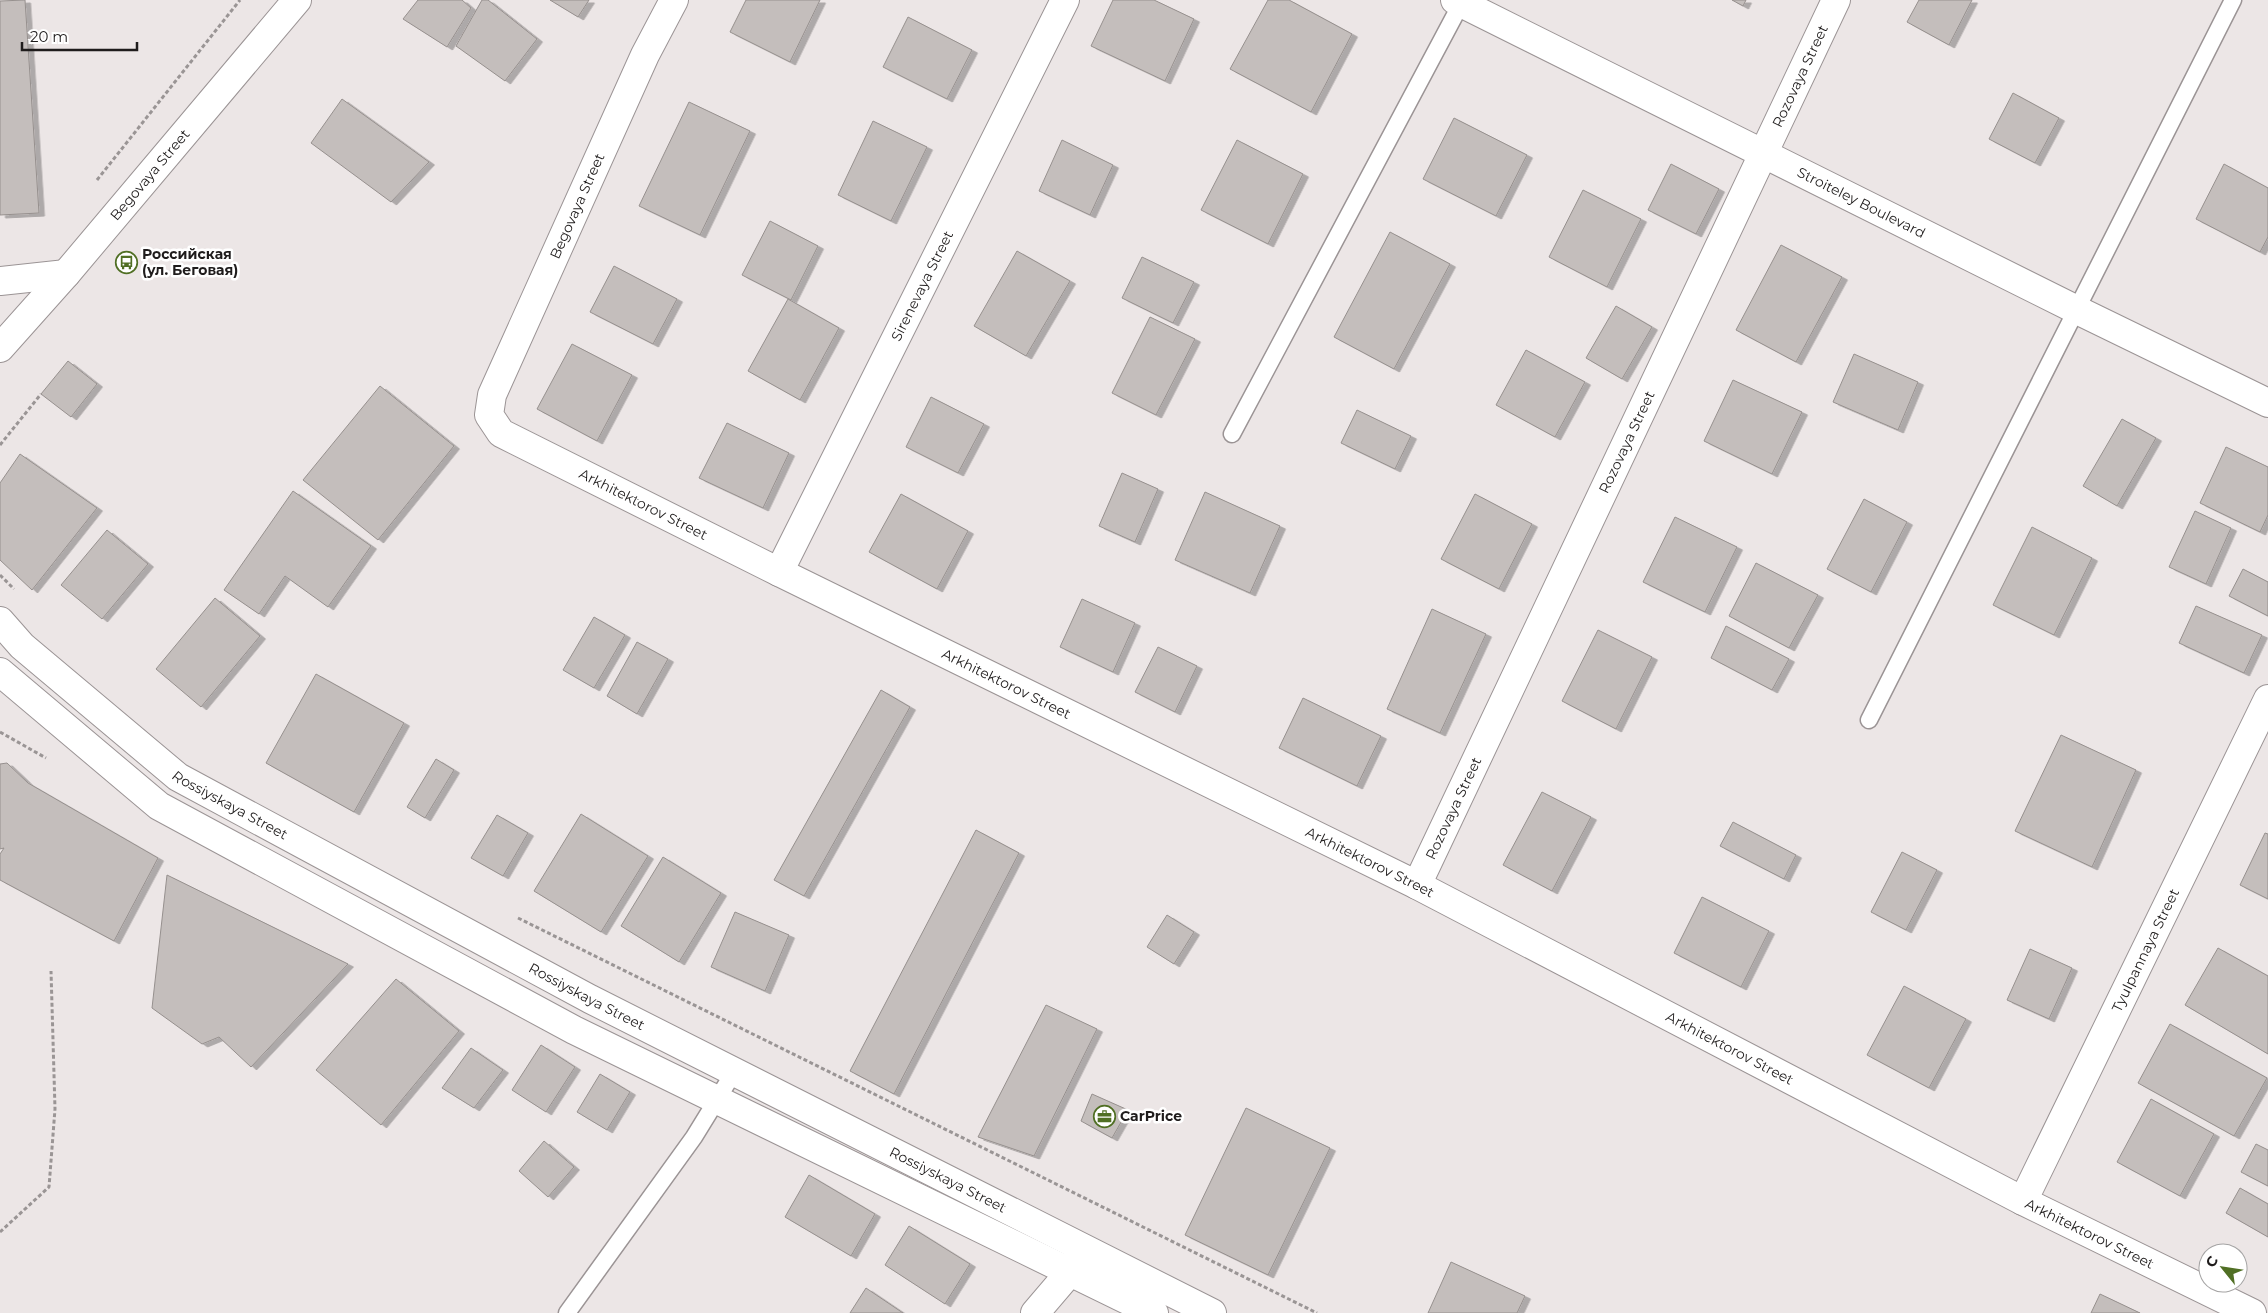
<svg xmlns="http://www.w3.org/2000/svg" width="2268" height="1313" font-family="Montserrat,sans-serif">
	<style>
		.building { fill: #c4bebc; stroke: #96908e; filter: url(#shadow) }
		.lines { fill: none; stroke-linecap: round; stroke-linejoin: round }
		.lane-casing { stroke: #9b9495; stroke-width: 19 }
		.street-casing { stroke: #9b9495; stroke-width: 30 }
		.secondary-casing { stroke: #9b9495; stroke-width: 30 }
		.path { stroke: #9a9595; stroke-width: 3; stroke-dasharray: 4 2.5; stroke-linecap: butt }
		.lane { stroke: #fff; stroke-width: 16 }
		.street { stroke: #fff; stroke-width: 28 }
		.secondary { stroke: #fff; stroke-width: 28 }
		.labels { text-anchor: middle; stroke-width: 5; stroke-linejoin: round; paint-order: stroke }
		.street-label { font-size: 14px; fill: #1f1c1c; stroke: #fff }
		.poi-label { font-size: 14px; font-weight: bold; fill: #1f1c1c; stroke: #fff; text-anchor: start }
	</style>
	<defs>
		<filter id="shadow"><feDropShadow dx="5.5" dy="3" stdDeviation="0" flood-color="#0004"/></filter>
	</defs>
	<rect width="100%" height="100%" fill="#ece6e6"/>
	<g class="building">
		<path d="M25 0 39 213 0 215V1Z"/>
		<path d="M418 0H462L471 8 447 47 403 19Z"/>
		<path d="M482 0H488L537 39 505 81 456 46Z"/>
		<path d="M550 0H589L578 17Z"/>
		<path d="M746 0H820L790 62 730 32Z"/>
		<path d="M1113 0H1154L1194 19 1165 81 1091 46Z"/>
		<path d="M1268 0H1289L1352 34 1311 112 1230 69Z"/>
		<path d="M1732 0H1746L1743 6Z"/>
		<path d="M1919 0H1972L1949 45 1907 22Z"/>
		<path d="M908 17 972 50 947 99 883 67Z"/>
		<path d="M2013 93 2059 118 2035 163 1989 139Z"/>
		<path d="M342 99 429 162 391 202 311 143Z"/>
		<path d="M689 102 750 131 700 235 639 206Z"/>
		<path d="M1454 118 1527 155 1496 216 1423 179Z"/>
		<path d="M873 121 927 147 891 221 838 195Z"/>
		<path d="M1062 140 1113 165 1090 215 1039 191Z"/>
		<path d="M1237 140 1303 174 1268 244 1201 210Z"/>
		<path d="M1671 164 1719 189 1696 234 1648 210Z"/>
		<path d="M2224 164 2268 188V237L2260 252 2196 219Z"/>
		<path d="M1583 190 1641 219 1607 287 1549 257Z"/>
		<path d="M770 221 818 246 791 300 742 275Z"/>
		<path d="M1390 232 1450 264 1394 369 1334 337Z"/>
		<path d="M1781 245 1842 277 1796 362 1736 330Z"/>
		<path d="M1017 251 1070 281 1026 356 974 326Z"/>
		<path d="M1142 257 1194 282 1173 323 1122 298Z"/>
		<path d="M614 266 677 299 653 344 590 312Z"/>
		<path d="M788 299 839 328 800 400 748 371Z"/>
		<path d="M1616 306 1652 327 1622 379 1586 358Z"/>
		<path d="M1150 317 1195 339 1156 415 1112 393Z"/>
		<path d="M572 344 632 375 597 441 537 409Z"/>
		<path d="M1526 350 1585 382 1555 437 1496 405Z"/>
		<path d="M1854 354 1918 382 1898 430 1833 402Z"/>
		<path d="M68 361 97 384 71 417 41 394Z"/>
		<path d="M1733 380 1802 412 1772 474 1704 441Z"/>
		<path d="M380 386 454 446 378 540 303 480Z"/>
		<path d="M931 397 984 424 958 473 906 447Z"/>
		<path d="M1357 410 1411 436 1395 469 1341 443Z"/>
		<path d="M2122 419 2156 438 2117 506 2083 486Z"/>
		<path d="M727 423 789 453 763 508 699 478Z"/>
		<path d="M2226 447 2268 467V515L2260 532 2200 503Z"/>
		<path d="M20 454 97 508 32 590 0 560V483Z"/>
		<path d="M1122 473 1158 489 1135 542 1099 526Z"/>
		<path d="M293 491 371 546 328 607 285 576 259 614 224 590Z"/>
		<path d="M1205 492 1280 526 1250 593 1175 560Z"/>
		<path d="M901 494 968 531 937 589 869 552Z"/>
		<path d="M1475 494 1532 524 1499 589 1441 559Z"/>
		<path d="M1864 499 1907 522 1871 592 1827 569Z"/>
		<path d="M2195 511 2231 528 2206 584 2169 567Z"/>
		<path d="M1675 517 1737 547 1705 612 1643 582Z"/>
		<path d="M2032 527 2092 558 2054 635 1993 605Z"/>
		<path d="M107 530 148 564 102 619 61 585Z"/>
		<path d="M1756 563 1818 595 1789 648 1729 616Z"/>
		<path d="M2243 569 2268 582V616L2229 596Z"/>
		<path d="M215 598 260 636 201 707 156 669Z"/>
		<path d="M1082 599 1135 623 1113 672 1060 647Z"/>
		<path d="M2196 606 2262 635 2244 673 2179 643Z"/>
		<path d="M1432 609 1486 634 1440 733 1387 709Z"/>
		<path d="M594 617 625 635 594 688 563 670Z"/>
		<path d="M1726 626 1789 659 1772 690 1711 658Z"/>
		<path d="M1598 630 1652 657 1616 729 1562 701Z"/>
		<path d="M637 642 668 659 637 714 607 696Z"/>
		<path d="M1158 647 1197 666 1175 712 1135 692Z"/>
		<path d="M316 674 404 723 354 812 266 763Z"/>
		<path d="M881 690 910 707 804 896 774 880Z"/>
		<path d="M1303 698 1381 736 1357 786 1279 748Z"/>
		<path d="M2061 735 2136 770 2092 867 2015 831Z"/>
		<path d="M436 759 454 770 425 818 407 807Z"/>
		<path d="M7 763 28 783 158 858 114 941 0 880V854L4 848 0 849V764Z"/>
		<path d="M1542 792 1591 817 1552 891 1503 865Z"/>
		<path d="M581 814 648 856 601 932 534 891Z"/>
		<path d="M497 815 528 833 503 876 471 858Z"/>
		<path d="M1733 822 1796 855 1784 879 1720 846Z"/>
		<path d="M976 830 1019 853 894 1094 850 1071Z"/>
		<path d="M2265 833 2268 834V899L2240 885Z"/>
		<path d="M1902 852 1937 870 1906 930 1871 912Z"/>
		<path d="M663 857 721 893 679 962 621 926Z"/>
		<path d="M167 875 348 964 251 1067 219 1037 202 1044 152 1008Z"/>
		<path d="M1702 897 1769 931 1741 987 1674 953Z"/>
		<path d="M735 912 789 935 765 991 711 967Z"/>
		<path d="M1167 915 1194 932 1174 964 1147 947Z"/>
		<path d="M2218 948 2268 976V1054L2185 1005Z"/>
		<path d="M2030 949 2072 968 2049 1019 2007 1000Z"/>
		<path d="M396 979 459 1031 381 1125 316 1070Z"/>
		<path d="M1904 986 1966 1019 1929 1088 1867 1055Z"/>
		<path d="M1046 1005 1097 1029 1034 1156 978 1137Z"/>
		<path d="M2170 1024 2267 1078 2234 1136 2138 1083Z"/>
		<path d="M541 1045 575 1067 546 1112 512 1090Z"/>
		<path d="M471 1048 503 1070 474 1108 442 1088Z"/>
		<path d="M600 1074 630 1092 607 1130 577 1112Z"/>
		<path d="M1092 1094 1128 1110 1112 1138 1081 1121Z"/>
		<path d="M2151 1099 2214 1134 2180 1196 2117 1162Z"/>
		<path d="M1246 1108 1330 1148 1268 1275 1185 1235Z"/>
		<path d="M544 1141 574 1167 548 1197 519 1171Z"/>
		<path d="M2256 1144 2268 1150V1186L2241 1172Z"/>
		<path d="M809 1175 875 1214 851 1256 785 1217Z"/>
		<path d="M2240 1188 2268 1204V1237L2226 1213Z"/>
		<path d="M909 1226 970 1264 945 1304 885 1265Z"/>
		<path d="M1451 1262 1525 1296 1517 1313H1428Z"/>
		<path d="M866 1288 903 1313H850Z"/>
		<path d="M2100 1294 2140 1313H2091Z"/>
	</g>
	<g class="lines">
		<defs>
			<g id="lane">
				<path d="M1232 434 1463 0"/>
				<path d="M1869 720 2233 0"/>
				<path d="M567 1313 694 1137 734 1072"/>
			</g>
			<g id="street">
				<path id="s1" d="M674 0 645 55 492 395 489 415 501 433 779 572 1417 885 2023 1201 2252 1313"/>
				<path id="s2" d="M1455 0 2077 310 2268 403"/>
				<path id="s3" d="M779 572 1065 0"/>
				<path id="s4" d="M1417 885 1836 0"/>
				<path id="s5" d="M2023 1201 2268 699"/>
				<path d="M1035 1313 1070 1272 1080 1252"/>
			</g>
			<g id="secondary">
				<path d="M0 281 66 274"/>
				<path id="s6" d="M0 348 66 274 297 0"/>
				<path id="s7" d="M0 621 22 646 178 777 590 999 1212 1313"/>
				<path d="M0 672 159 806 574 1030 1154 1313"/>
			</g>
		</defs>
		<use href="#lane" class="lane-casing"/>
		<use href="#street" class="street-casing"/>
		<use href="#secondary" class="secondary-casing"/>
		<g class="path">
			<path d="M97 180 240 0"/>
			<path d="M0 445 41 394"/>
			<path d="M0 575 14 589"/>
			<path d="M0 732 46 758"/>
			<path d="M518 918 1317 1313"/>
			<path d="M0 1232 49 1187 55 1109 51 971"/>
		</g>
		<use href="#lane" class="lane"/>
		<use href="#street" class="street"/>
		<use href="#secondary" class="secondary"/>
	</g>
	<defs>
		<symbol id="bus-ring" viewBox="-11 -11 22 22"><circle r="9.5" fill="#fff" stroke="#506f24" stroke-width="1.5"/><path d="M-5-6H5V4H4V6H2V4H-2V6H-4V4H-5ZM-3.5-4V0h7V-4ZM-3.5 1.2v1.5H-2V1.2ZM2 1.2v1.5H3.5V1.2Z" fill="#506f24"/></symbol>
		<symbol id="office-ring" viewBox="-11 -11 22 22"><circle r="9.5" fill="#fff" stroke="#506f24" stroke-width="1.5"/><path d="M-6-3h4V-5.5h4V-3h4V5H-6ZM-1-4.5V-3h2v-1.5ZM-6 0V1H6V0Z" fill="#506f24"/></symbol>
	</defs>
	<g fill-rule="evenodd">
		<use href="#bus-ring" x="114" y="250" width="25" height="25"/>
		<use href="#office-ring" x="1092" y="1104" width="25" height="25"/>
	</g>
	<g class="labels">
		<g class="street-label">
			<text dy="5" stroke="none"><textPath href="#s4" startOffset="895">Rozovaya Street</textPath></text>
			<text dy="5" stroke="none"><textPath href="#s6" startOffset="229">Begovaya Street</textPath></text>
			<text dy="5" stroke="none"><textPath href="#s2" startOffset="454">Stroiteley Boulevard</textPath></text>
			<text transform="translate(577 206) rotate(-66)" y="5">Begovaya Street</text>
			<text dy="5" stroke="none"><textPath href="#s3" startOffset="320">Sirenevaya Street</textPath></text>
			<text dy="5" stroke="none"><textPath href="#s4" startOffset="490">Rozovaya Street</textPath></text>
			<text dy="5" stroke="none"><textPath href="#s1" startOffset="636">Arkhitektorov Street</textPath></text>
			<text dy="5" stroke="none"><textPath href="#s1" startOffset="1041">Arkhitektorov Street</textPath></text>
			<text dy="5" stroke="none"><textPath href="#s7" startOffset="296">Rossiyskaya Street</textPath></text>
			<text dy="5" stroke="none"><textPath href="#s4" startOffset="85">Rozovaya Street</textPath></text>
			<text dy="5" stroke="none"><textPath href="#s1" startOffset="1446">Arkhitektorov Street</textPath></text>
			<text dy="5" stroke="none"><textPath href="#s5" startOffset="279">Tyulpannaya Street</textPath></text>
			<text dy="5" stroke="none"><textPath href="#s7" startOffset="701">Rossiyskaya Street</textPath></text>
			<text dy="5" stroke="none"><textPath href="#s1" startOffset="1851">Arkhitektorov Street</textPath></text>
			<text dy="5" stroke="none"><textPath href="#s7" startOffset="1106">Rossiyskaya Street</textPath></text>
			<text dy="5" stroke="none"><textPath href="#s1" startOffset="2256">Arkhitektorov Street</textPath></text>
		</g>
		<g class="poi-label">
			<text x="142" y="259">Российская<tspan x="142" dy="16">(ул. Беговая)</tspan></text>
			<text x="1120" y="1121">CarPrice</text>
		</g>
	</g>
	<g transform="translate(2223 1268) rotate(300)"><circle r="24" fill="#ffffff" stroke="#a5a4a4"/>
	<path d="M0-4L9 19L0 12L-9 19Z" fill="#506f24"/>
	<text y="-8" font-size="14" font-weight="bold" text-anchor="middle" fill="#1f1c1c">С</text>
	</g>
	<path d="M22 42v8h115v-8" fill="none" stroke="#1f1c1c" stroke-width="2.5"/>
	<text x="30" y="42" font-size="15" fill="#1f1c1c" stroke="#ffffff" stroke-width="4" paint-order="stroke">20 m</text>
</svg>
